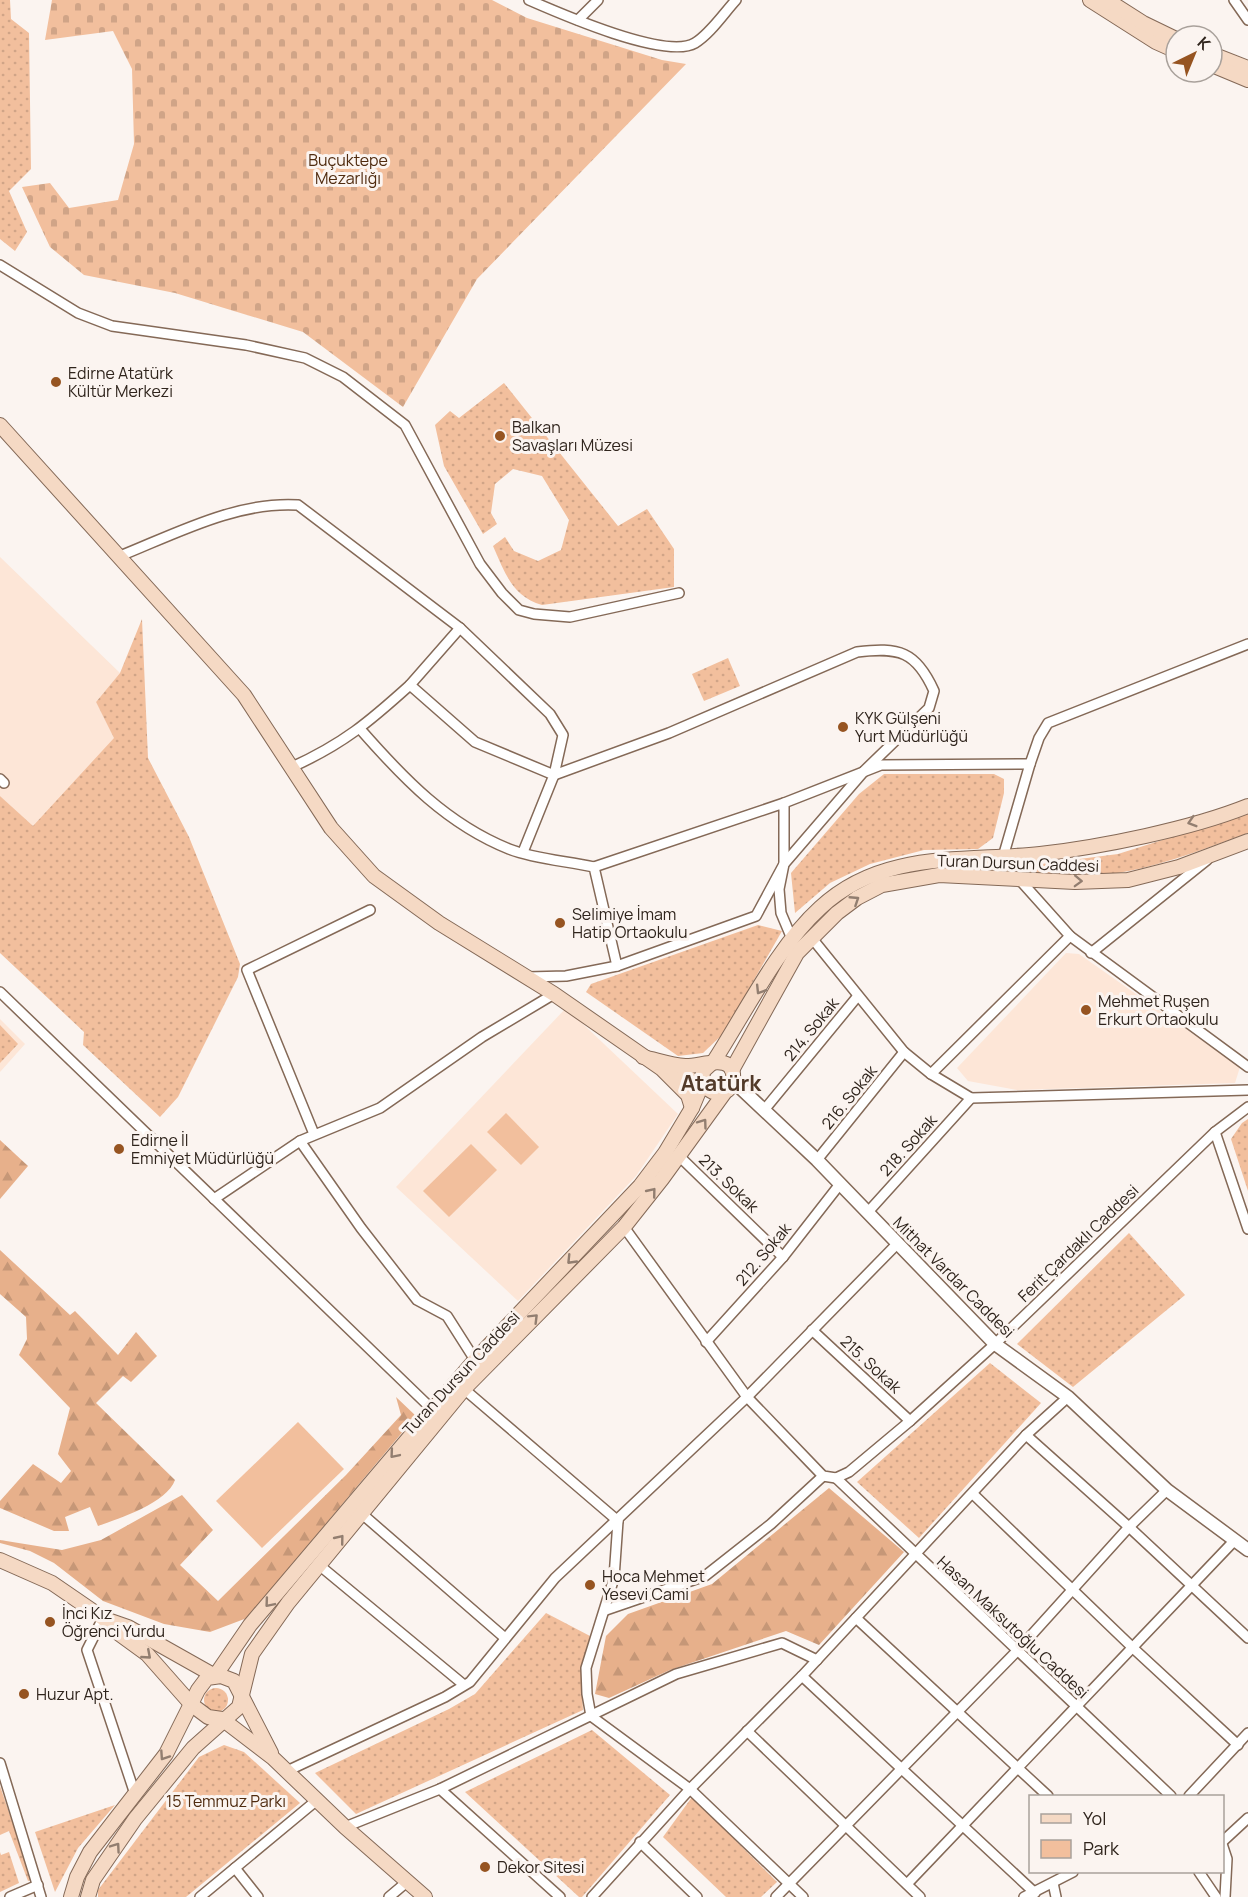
<svg xmlns="http://www.w3.org/2000/svg" width="1248" height="1897" font-family="Manrope,sans-serif">
	<style>
		.built { fill: #fde6d7 }
		.green { fill: url(#green-dots) }
		.forest { fill: url(#forest-firs) }
		.cemetery { fill: url(#cemetery-stones) }
		.pitch { fill: #f2bf9d }
		.lines { fill: none; stroke-linecap: round; stroke-linejoin: round }
		.minor-casing { stroke: #846957; stroke-width: 12 }
		.tertiary-casing { stroke: #846957; stroke-width: 15 }
		.secondary-casing { stroke: #846957; stroke-width: 16 }
		.minor { stroke: #fff; stroke-width: 9 }
		.tertiary { stroke: #fff; stroke-width: 12 }
		.secondary { stroke: #f5d9c4; stroke-width: 14 }
		.oneway { stroke: #927e70 }
		.poi-dot { fill: #965421; stroke: #fbf4f0; stroke-width: 2 }
		.labels { text-anchor: middle; stroke-width: 6; stroke-linejoin: round; paint-order: stroke }
		.park-label { font-size: 16px; fill: #502c10; stroke: #fbf4f0 }
		.poi-label { font-size: 16px; fill: #2f241c; stroke: #fbf4f0; text-anchor: start }
		.street-label { font-size: 16px; fill: #2f241c; stroke: #fbf4f0 }
		.district-label { font-size: 22px; font-weight: bold; fill: #523a29; stroke: #fbf4f0 }
	</style>
	<defs>
		<pattern id="green-dots" width="8" height="8" patternUnits="userSpaceOnUse" patternTransform="scale(1.5)"><rect width="8" height="8" fill="#f2bf9d"/><path d="M2 2h.1M6 6h.1" fill="none" stroke="#d0a487" stroke-width="1.8" stroke-linecap="round"/></pattern>
		<pattern id="forest-firs" width="22" height="20" patternUnits="userSpaceOnUse" patternTransform="scale(1.5)"><rect width="22" height="20" fill="#e7b08b"/><path d="M5 1l3.5 6h-7zM16 11l3.5 6h-7z" fill="#c69777"/></pattern>
		<pattern id="cemetery-stones" width="16" height="16" patternUnits="userSpaceOnUse" patternTransform="scale(1.5)"><rect width="16" height="16" fill="#f2bf9d"/><path d="M2 7V4a2 2 0 0 1 4 0v3zM10 15v-3a2 2 0 0 1 4 0v3z" fill="#d0a487"/></pattern>
	</defs>
	<rect width="100%" height="100%" fill="#fbf4f0"/>
	<g class="built">
		<path d="M0 557 120 673 96 702 115 738 33 827 0 796Z"/>
		<path d="M1066 953 1079 954 1240 1067 1235 1083 1017 1090 968 1081 957 1068Z"/>
		<path d="M566 1008 678 1114 636 1176 518 1301 396 1187Z"/>
		<path d="M0 1019 25 1044 0 1072Z"/>
	</g>
	<g class="green">
		<path d="M0 0H10L11 19 29 33 31 169 9 191 27 232 15 251 0 239Z"/>
		<path d="M504 383 618 526 647 509 674 549V587L542 605C512 596 505 573 493 546L505 537 514 551 538 561 561 550 569 520 542 476 513 469 495 484 491 513 497 524 483 534 444 466 435 425 450 411 459 418Z"/>
		<path d="M142 619 148 758 189 837 240 964 238 977 178 1097 160 1117 83 1045 84 1032 0 953V796L33 826 114 738 96 702 120 673Z"/>
		<path d="M728 658 740 686 704 701 692 674Z"/>
		<path d="M884 774H994L1004 779V793L993 838 978 849 924 850 870 864 830 883 795 913 791 873 859 794Z"/>
		<path d="M1248 813V833C1201 850 1152 870 1102 875 1071 878 1037 873 1006 872L1003 869 1118 854Z"/>
		<path d="M758 925 782 931 723 1034 703 1053 678 1056 586 992 591 984Z"/>
		<path d="M0 1025 18 1044 0 1063Z"/>
		<path d="M1248 1119V1191L1231 1139 1242 1123Z"/>
		<path d="M1129 1233 1185 1295 1073 1387 1017 1344Z"/>
		<path d="M990 1363 1041 1403 919 1538 857 1482Z"/>
		<path d="M546 1613 590 1636 581 1675 583 1710 356 1814 315 1773 449 1709 475 1694Z"/>
		<circle cx="216" cy="1700" r="12"/>
		<path d="M592 1730 670 1795 582 1897H579L465 1792Z"/>
		<path d="M224 1745 244 1752 300 1803 186 1897H98V1890L199 1757Z"/>
		<path d="M0 1786 32 1880 28 1881 9 1831 0 1835Z"/>
		<path d="M692 1797 777 1882 761 1897H726L663 1837Z"/>
		<path d="M115 1805 78 1848 55 1892 35 1832Z"/>
		<path d="M0 1852 1 1855 9 1852 19 1883 0 1892Z"/>
	</g>
	<g class="forest">
		<path d="M0 1140 28 1166 0 1199Z"/>
		<path d="M0 1250 70 1315 75 1311 118 1355 136 1332 157 1356 131 1382 123 1376 96 1403 175 1480C167 1503 120 1518 98 1526L90 1507 65 1517 69 1531H54L0 1508V1501L33 1464 61 1483 71 1471 58 1454 70 1408 19 1355 27 1339 26 1317 0 1294Z"/>
		<path d="M396 1397 416 1416 247 1618 210 1632 164 1624 103 1601 54 1563 30 1551 0 1543V1540L62 1550 101 1540 182 1495 213 1530 180 1565 218 1601 346 1475 401 1415Z"/>
		<path d="M829 1488 904 1552 819 1645 786 1631 670 1670 609 1698 595 1694 606 1636 628 1614 712 1584Z"/>
	</g>
	<path class="cemetery" d="M52 0H492L527 18 662 60 686 64 477 279 403 407 303 332 175 293 84 275 50 247 22 187 50 183 69 208 118 200 134 144 132 69 113 31 45 40Z"/>
	<g class="pitch">
		<path d="M506 1113 539 1147 521 1165 487 1132Z"/>
		<path d="M471 1144 497 1170 449 1217 423 1191Z"/>
		<path d="M298 1422 344 1469 262 1548 216 1501Z"/>
	</g>
	<g class="lines">
		<defs>
			<g id="minor">
				<path d="M529 0C561 14 666 60 695 43 710 34 724 13 736 0"/>
				<path d="M1234 0 1248 20"/>
				<path d="M578 20 598 0"/>
				<path d="M0 265 78 313 112 326 246 345 305 358 343 377 405 425 480 564 502 593 519 610 534 614 570 617 679 593"/>
				<path d="M120 556C175 534 237 501 298 505L460 628 550 714 563 735 554 775"/>
				<path d="M410 685 460 628"/>
				<path d="M361 730C404 779 447 824 509 849 534 859 567 861 594 867L617 966 566 976 528 977"/>
				<path d="M1030 764 1039 738 1048 723 1248 644"/>
				<path d="M292 767C343 744 369 722 410 685L475 742 554 775 523 852"/>
				<path d="M554 775 669 733 857 652C899 647 916 651 934 691L929 708 865 770 784 864 779 889 781 913 792 939"/>
				<path d="M0 779 4 783"/>
				<path d="M784 803 881 765 1030 764 1003 857"/>
				<path d="M594 867 784 803V864L756 916 617 966"/>
				<path d="M1070 936 1248 1067"/>
				<path d="M811 937 904 1052 931 1074 971 1098 1248 1090"/>
				<path d="M1091 953 1207 860"/>
				<path d="M0 992 436 1413"/>
				<path d="M931 1074 1070 936 1019 879"/>
				<path d="M765 1109 857 997"/>
				<path d="M1215 1132 1248 1229"/>
				<path d="M314 1134 247 970 370 910"/>
				<path d="M300 1141 380 1108 482 1037 554 994"/>
				<path d="M679 1156 783 1257"/>
				<path d="M817 1160 904 1052"/>
				<path d="M214 1199 300 1141 361 1228 417 1300 447 1316 475 1360"/>
				<path d="M868 1212 971 1098"/>
				<path d="M624 1227 747 1397 823 1476 836 1478 849 1472 910 1421 995 1344 1215 1132 1248 1107"/>
				<path d="M812 1330 910 1421"/>
				<path d="M706 1342 783 1257 840 1184"/>
				<path d="M464 1389 618 1521"/>
				<path d="M1026 1435 1129 1527 1248 1638"/>
				<path d="M836 1478 1171 1796"/>
				<path d="M973 1494 1133 1648 1238 1745"/>
				<path d="M361 1513 505 1638"/>
				<path d="M618 1521 614 1578 586 1668 587 1694 591 1716 690 1789 803 1897"/>
				<path d="M319 1565 464 1685"/>
				<path d="M606 1610 705 1576 771 1524 823 1476"/>
				<path d="M103 1618 87 1650 135 1794"/>
				<path d="M856 1618 1048 1796"/>
				<path d="M802 1676 1035 1893"/>
				<path d="M747 1731 920 1897"/>
				<path d="M0 1763 41 1897"/>
				<path d="M287 1771 445 1697 470 1682 555 1578 747 1397 897 1244"/>
				<path d="M440 1789 560 1897"/>
				<path d="M1189 1796 1248 1733"/>
				<path d="M345 1827 440 1789 676 1674 782 1643 817 1660"/>
				<path d="M640 1842 697 1897"/>
				<path d="M1222 1842 1248 1818"/>
				<path d="M1222 1844 1227 1859 1225 1897"/>
				<path d="M235 1868 258 1897"/>
				<path d="M1199 1872 1216 1897"/>
				<path d="M1053 1883 1056 1897"/>
				<path d="M907 1884 1234 1541"/>
				<path d="M10 1897 38 1885"/>
				<path d="M200 1897 317 1800"/>
				<path d="M389 1897 408 1881"/>
				<path d="M592 1897 690 1789 802 1676 1026 1435 1068 1397"/>
				<path d="M776 1897 1017 1651 1129 1527 1167 1490"/>
				<path d="M1024 1897 1073 1872"/>
			</g>
			<path id="tertiary" d="M733 1081 817 1160 995 1344 1068 1397 1167 1490 1248 1550"/>
			<g id="secondary">
				<path d="M1090 0 1156 42 1176 51"/>
				<path d="M1107 0 1143 23 1176 39"/>
				<path d="M1212 54 1248 68"/>
				<path d="M1212 65 1248 80"/>
				<path d="M0 425 244 695 331 828 374 876 439 923 554 994 662 1069 688 1095 692 1108"/>
				<path d="M669 1067 713 1092 728 1090"/>
				<path d="M732 1070 797 953 837 913 857 898 882 885 939 875 1075 882 1128 880 1179 867 1248 841"/>
				<path d="M0 1560 52 1583 103 1618 114 1630 147 1654 192 1705 208 1717 222 1719 273 1758 345 1827 425 1897"/>
				<path d="M105 1619 128 1627 215 1676"/>
				<path d="M215 1676 250 1625 475 1360 640 1186 665 1153 692 1108 702 1084 703 1071 714 1061C745 1013 778 946 820 908 882 850 963 862 1040 854 1101 847 1191 829 1248 806"/>
				<path d="M71 1897 77 1877 90 1852 166 1754 198 1690 207 1678 221 1676 234 1681 271 1753"/>
				<path d="M88 1897 93 1880 135 1819 193 1748 239 1707 252 1654 288 1603 464 1389 624 1227 662 1179 733 1081C736 1050 701 1067 685 1066 671 1065 657 1060 643 1057"/>
			</g>
		</defs>
		<use href="#minor" class="minor-casing"/>
		<use href="#tertiary" class="tertiary-casing"/>
		<use href="#secondary" class="secondary-casing"/>
		<use href="#minor" class="minor"/>
		<use href="#tertiary" class="tertiary"/>
		<use href="#secondary" class="secondary"/>
	</g>
	<defs><path id="oneway-chevron" d="M-2-3.5L2.5 0L-2 3.5" fill="none" stroke-width="1.6" stroke-linecap="round" stroke-linejoin="round" transform="scale(1.5)"/></defs>
	<g class="oneway">
		<use href="#oneway-chevron" transform="translate(1192 822) rotate(163)"/>
		<use href="#oneway-chevron" transform="translate(1078 881) rotate(2)"/>
		<use href="#oneway-chevron" transform="translate(855 900) rotate(-33)"/>
		<use href="#oneway-chevron" transform="translate(760 990) rotate(122)"/>
		<use href="#oneway-chevron" transform="translate(703 1123) rotate(-54)"/>
		<use href="#oneway-chevron" transform="translate(652 1192) rotate(-51)"/>
		<use href="#oneway-chevron" transform="translate(571 1260) rotate(134)"/>
		<use href="#oneway-chevron" transform="translate(534 1318) rotate(-45)"/>
		<use href="#oneway-chevron" transform="translate(394 1454) rotate(130)"/>
		<use href="#oneway-chevron" transform="translate(340 1539) rotate(-51)"/>
		<use href="#oneway-chevron" transform="translate(269 1603) rotate(130)"/>
		<use href="#oneway-chevron" transform="translate(147 1655) rotate(41)"/>
		<use href="#oneway-chevron" transform="translate(164 1756) rotate(124)"/>
		<use href="#oneway-chevron" transform="translate(116 1847) rotate(-55)"/>
	</g>
	<g class="poi-dot">
		<circle cx="56" cy="382" r="6"/>
		<circle cx="500" cy="436" r="6"/>
		<circle cx="843" cy="727" r="6"/>
		<circle cx="560" cy="923" r="6"/>
		<circle cx="1086" cy="1010" r="6"/>
		<circle cx="119" cy="1149" r="6"/>
		<circle cx="590" cy="1585" r="6"/>
		<circle cx="50" cy="1622" r="6"/>
		<circle cx="24" cy="1694" r="6"/>
		<circle cx="485" cy="1867" r="6"/>
	</g>
	<g class="labels">
		<g class="park-label">
			<text x="348" y="166">Buçuktepe<tspan x="348" dy="18">Mezarlığı</tspan></text>
			<text x="226" y="1807">15 Temmuz Parkı</text>
		</g>
		<g class="poi-label">
			<text x="68" y="379">Edirne Atatürk<tspan x="68" dy="18">Kültür Merkezi</tspan></text>
			<text x="512" y="433">Balkan<tspan x="512" dy="18">Savaşları Müzesi</tspan></text>
			<text x="855" y="724">KYK Gülşeni<tspan x="855" dy="18">Yurt Müdürlüğü</tspan></text>
			<text x="572" y="920">Selimiye İmam<tspan x="572" dy="18">Hatip Ortaokulu</tspan></text>
			<text x="1098" y="1007">Mehmet Ruşen<tspan x="1098" dy="18">Erkurt Ortaokulu</tspan></text>
			<text x="131" y="1146">Edirne İl<tspan x="131" dy="18">Emniyet Müdürlüğü</tspan></text>
			<text x="602" y="1582">Hoca Mehmet<tspan x="602" dy="18">Yesevi Cami</tspan></text>
			<text x="62" y="1619">İnci Kız<tspan x="62" dy="18">Öğrenci Yurdu</tspan></text>
			<text x="36" y="1700">Huzur Apt.</text>
			<text x="497" y="1873">Dekor Sitesi</text>
		</g>
		<g class="street-label">
			<text transform="translate(1018 863) rotate(2)" y="6">Turan Dursun Caddesi</text>
			<text transform="translate(811 1029) rotate(-51)" y="6">214. Sokak</text>
			<text transform="translate(849 1097) rotate(-51)" y="6">216. Sokak</text>
			<text transform="translate(908 1145) rotate(-48)" y="6">218. Sokak</text>
			<text transform="translate(729 1183) rotate(44)" y="6">213. Sokak</text>
			<text transform="translate(1078 1243) rotate(-44)" y="6">Ferit Çardaklı Caddesi</text>
			<text transform="translate(763 1254) rotate(-50)" y="6">212. Sokak</text>
			<text transform="translate(954 1277) rotate(45)" y="6">Mithat Vardar Caddesi</text>
			<text transform="translate(871 1364) rotate(43)" y="6">215. Sokak</text>
			<text transform="translate(461 1373) rotate(-47)" y="6">Turan Dursun Caddesi</text>
			<text transform="translate(1013 1627) rotate(43)" y="6">Hasan Maksutoğlu Caddesi</text>
		</g>
		<g class="district-label">
			<text x="721" y="1091">Atatürk</text>
		</g>
	</g>
	<rect x="1029" y="1795" width="195" height="78" fill="#fbf4f0" stroke="#a9a19b" stroke-width="1.5"/>
	<rect x="1041" y="1814" width="30" height="9" fill="#f5d9c4" stroke="#a9a19b" stroke-width="1.5"/>
	<text x="1083" y="1825" font-size="18" fill="#2f241c">Yol</text>
	<rect x="1041" y="1840" width="30" height="18" fill="#f2bf9d" stroke="#a9a19b" stroke-width="1.5"/>
	<text x="1083" y="1855" font-size="18" fill="#2f241c">Park</text>
	<g transform="translate(1194 54) rotate(43)"><circle r="28" fill="#fbf4f0" stroke="#a9a19b" stroke-width="1.5"/>
	<path d="M0-4.5L10 22L0 15L-10 22Z" fill="#965421"/>
	<text y="-9" font-size="16" font-weight="bold" text-anchor="middle" fill="#2f241c">K</text>
	</g>
</svg>
